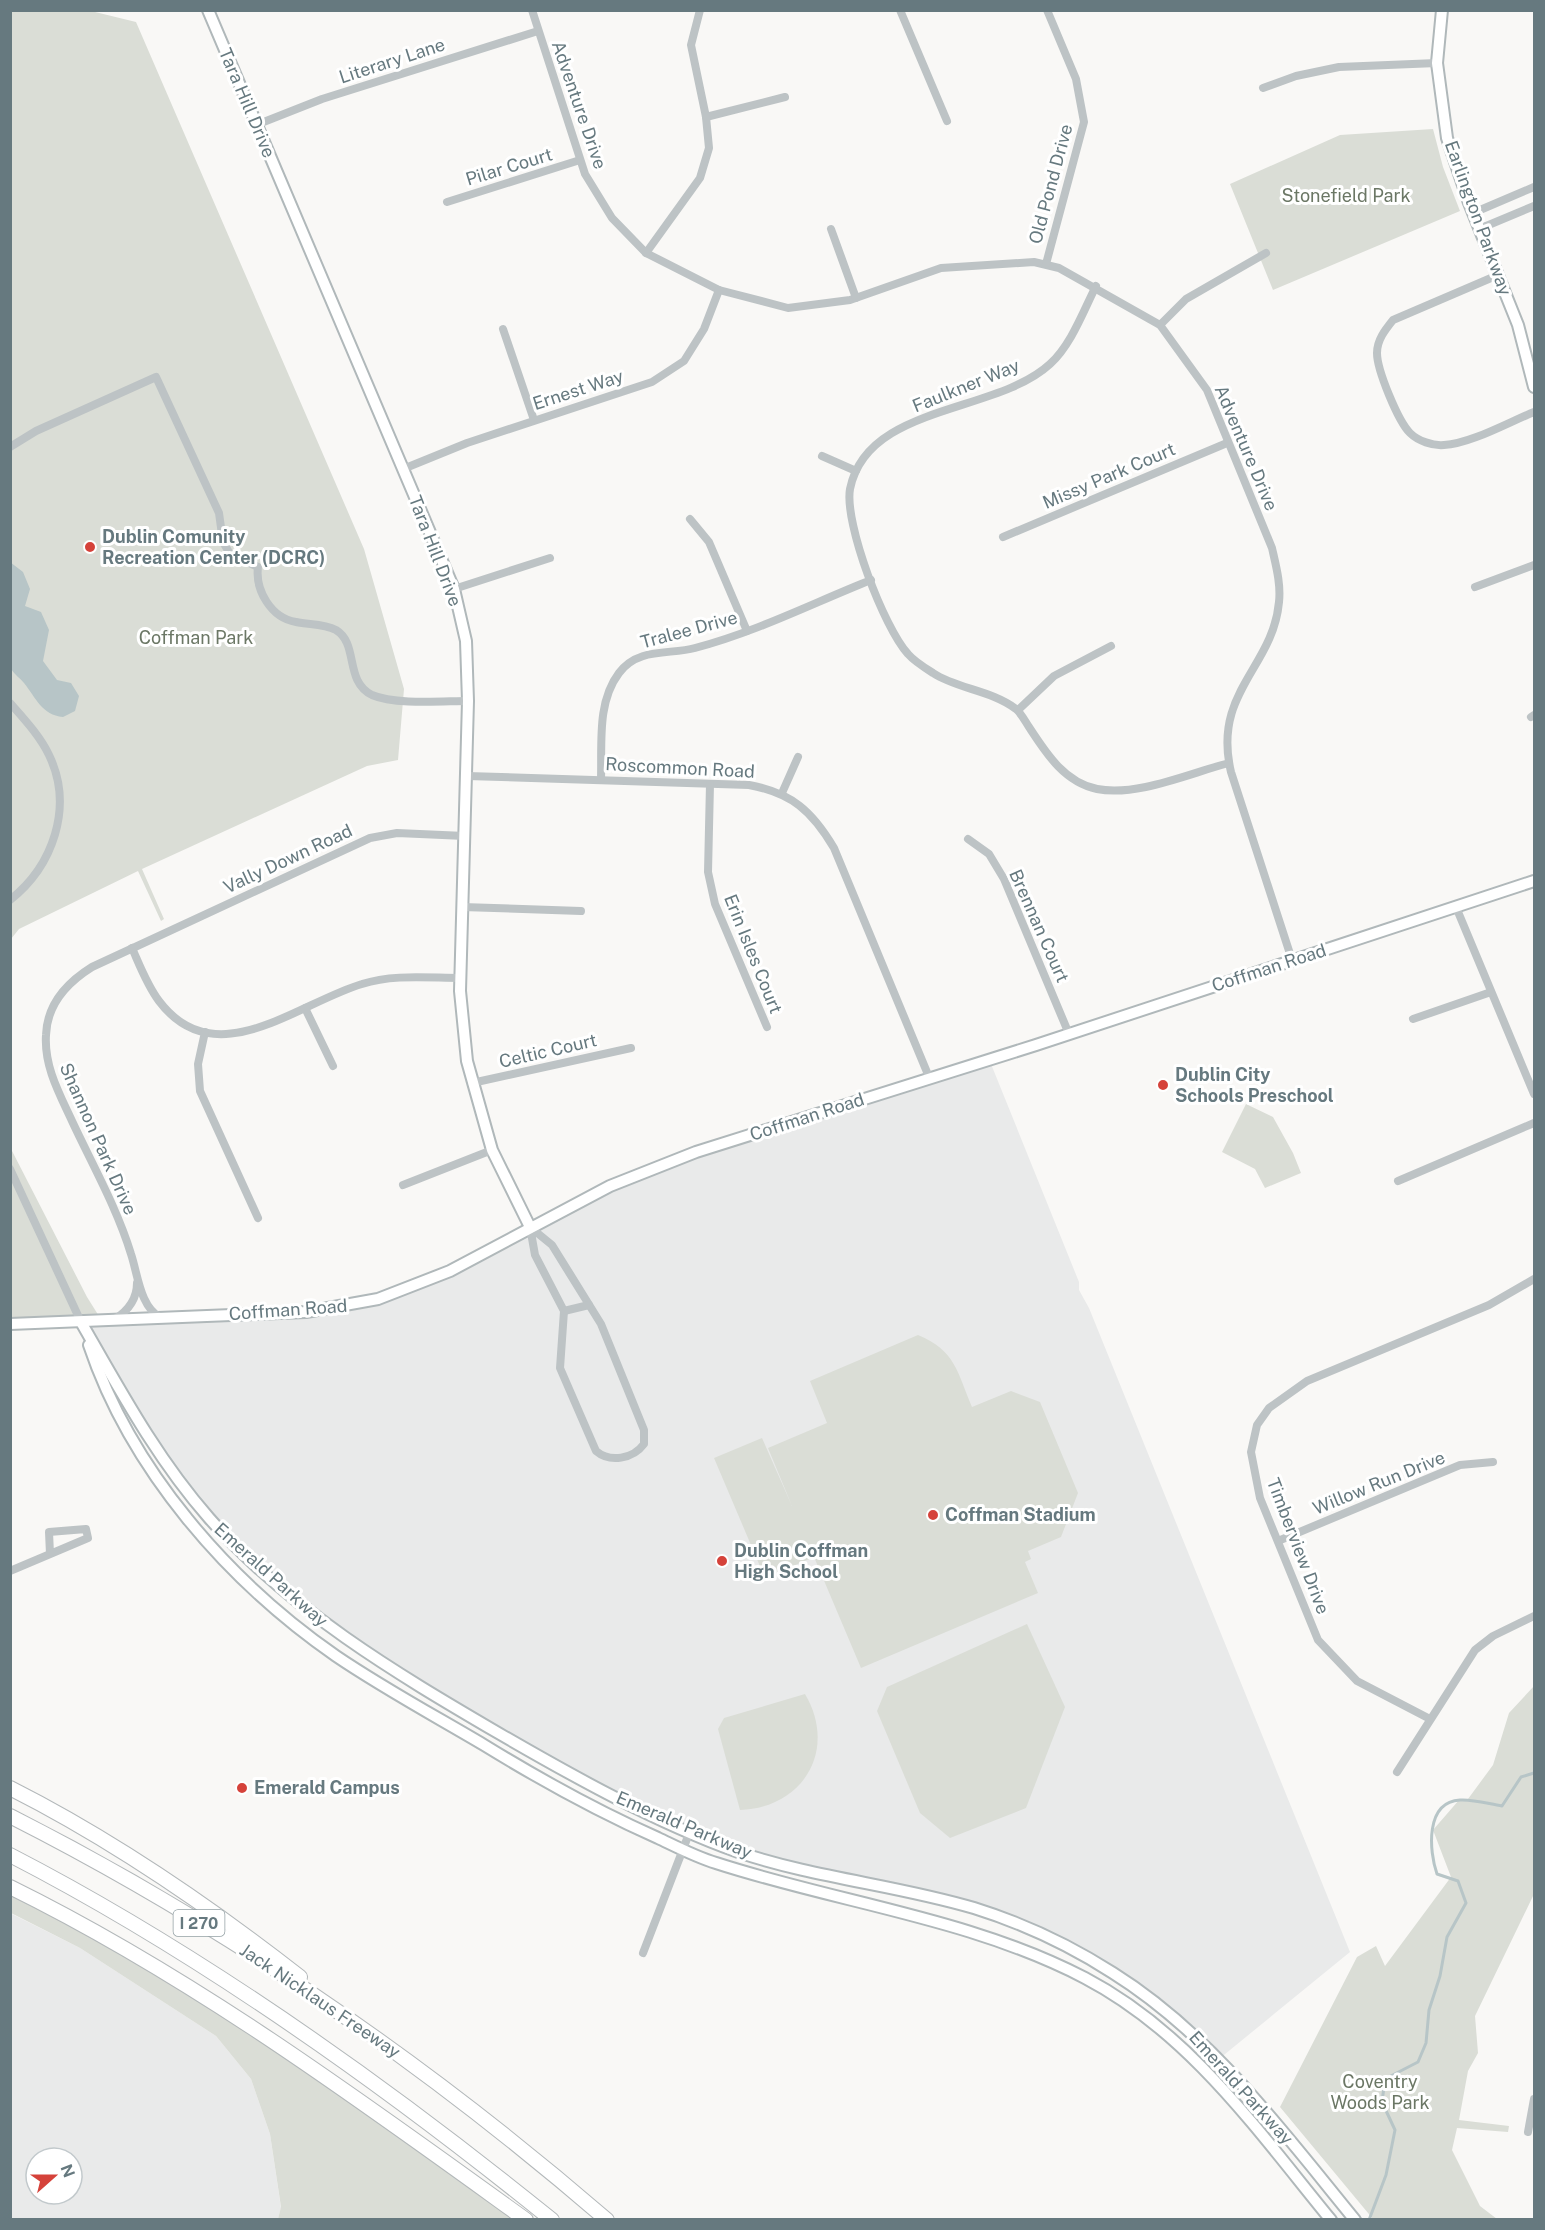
<svg xmlns="http://www.w3.org/2000/svg" width="1545" height="2230" font-family="'Public Sans',sans-serif">
	<style>
		.built { fill: #e9eaea; fill-rule: evenodd }
		.green { fill: #daddd6 }
		.water { fill: #b7c5c7 }
		.lines { fill: none; stroke-linecap: round; stroke-linejoin: round }
		.stream { stroke: #b7c5c7; stroke-width: 3 }
		.secondary-casing { stroke: #b0b8ba; stroke-width: 14 }
		.highway-casing { stroke: #b3b8ba; stroke-width: 16 }
		.street { stroke: #bdc3c5; stroke-width: 8 }
		.secondary { stroke: #fff; stroke-width: 10 }
		.highway { stroke: #fff; stroke-width: 14 }
		.poi-dot { fill: #d5423a; stroke: #fff; stroke-width: 2 }
		.labels { text-anchor: middle; stroke-width: 6; stroke-linejoin: round; paint-order: stroke }
		.shield { fill: #fff; stroke: #94a1a5; stroke-width: 1.5 }
		.shield-label { font-size: 16px; font-weight: bold; fill: #66797f }
		.street-label { font-size: 18px; fill: #66797f; stroke: #fff }
		.park-label { font-size: 18px; fill: #6b7765; stroke: #fff }
		.poi-label { font-size: 18px; font-weight: bold; fill: #66797f; stroke: #fff; text-anchor: start }
	</style>
	<rect width="100%" height="100%" fill="#f9f8f6"/>
	<g class="built">
		<path d="M989 1059 1079 1282V1290L1089 1308 1350 1952 1219 2059 1112 1972 974 1908 819 1874 690 1831 451 1705 294 1600 186 1491 81 1322 306 1312 396 1293 610 1186Z"/>
		<path d="M10 1913 80 1948 216 2036 251 2079 270 2134 281 2208 278 2219H11ZM36 2158H72V2194H36Z"/>
	</g>
	<g class="green">
		<path d="M11 11H91L136 22 364 549 404 689 398 760 367 766 142 869 164 919 161 921 138 871 19 929 11 939Z"/>
		<path d="M1433 129 1443 167 1460 211 1273 290 1230 184 1340 135Z"/>
		<path d="M1246 1104 1273 1117 1293 1153 1301 1173 1265 1188 1255 1169 1222 1152Z"/>
		<path d="M10 1147 87 1297 102 1321 11 1324Z"/>
		<path d="M918 1335C956 1351 957 1372 972 1407L1011 1391 1040 1402 1078 1493 1061 1537 1028 1551 1031 1559 1025 1562 1038 1593 861 1668 814 1557 765 1578 714 1458 762 1438 792 1506 768 1448 827 1423 810 1381Z"/>
		<path d="M1027 1624 1065 1707 1026 1808 950 1838 920 1813 877 1711 887 1687Z"/>
		<path d="M1534 1686V1894L1475 2016 1478 2053 1468 2071 1459 2120 1509 2126 1508 2132 1457 2128 1452 2150 1480 2206 1497 2219H1373L1280 2107 1357 1957 1376 1946 1385 1966 1451 1877 1433 1830 1459 1800 1468 1799 1493 1765 1509 1713Z"/>
		<path d="M805 1694C838 1750 803 1808 740 1810L718 1729 724 1718Z"/>
		<path d="M10 1895C48 1915 87 1934 124 1955 260 2033 389 2124 512 2219H278L281 2207 270 2134 251 2079 216 2036 80 1948 11 1913Z"/>
	</g>
	<path class="water" d="M10 562 23 572 30 589 25 606 41 612 49 630 43 661 57 680 71 683 79 696 75 711 63 717C42 715 36 698 24 683 20 678 15 675 11 669Z"/>
	<g class="lines">
		<path class="stream" d="M1369 2220 1386 2175 1395 2130 1382 2102 1385 2079 1418 2062 1426 2043 1429 2010 1440 1976 1447 1937 1466 1903 1458 1881 1437 1874C1429 1851 1425 1802 1460 1800 1473 1799 1489 1804 1502 1806L1521 1777 1534 1773"/>
		<defs>
			<g id="secondary">
				<path d="M208 10 454 589 466 641 468 701 460 991 467 1061 492 1150 530 1227"/>
				<path d="M1442 10 1437 63 1447 138 1469 203 1518 325 1534 387"/>
				<path d="M81 1322C120 1390 157 1459 209 1518 291 1611 394 1672 500 1734 576 1778 655 1822 738 1852 815 1878 897 1885 974 1908 1022 1923 1071 1946 1113 1973 1212 2035 1282 2131 1355 2220"/>
				<path d="M10 1324 306 1312 378 1299 450 1271 610 1186 696 1152 1036 1045 1534 881"/>
				<path d="M89 1345C131 1470 228 1581 336 1656 383 1688 435 1716 484 1745 541 1780 597 1811 658 1838 677 1847 696 1857 716 1863 839 1903 970 1918 1085 1978 1190 2033 1257 2130 1331 2220"/>
			</g>
			<g id="highway">
				<path d="M10 1788C113 1840 209 1906 300 1977"/>
				<path d="M10 1816C225 1925 425 2063 607 2220"/>
				<path d="M10 1855C202 1954 385 2085 552 2220"/>
				<path d="M10 1887C193 1977 361 2101 526 2220"/>
			</g>
		</defs>
		<use href="#secondary" class="secondary-casing"/>
		<use href="#highway" class="highway-casing"/>
		<g class="street">
			<path d="M532 10 585 174 612 218 646 253 719 290 788 308 850 300 941 268 1034 262 1059 268 1160 325 1207 390 1272 548C1276 566 1281 584 1279 602 1273 668 1212 692 1231 772L1292 960"/>
			<path d="M900 10 947 121"/>
			<path d="M1263 88 1296 76 1339 67 1437 63"/>
			<path d="M706 117 785 97"/>
			<path d="M256 125 322 99 538 31"/>
			<path d="M447 202 580 160"/>
			<path d="M1473 213 1534 187"/>
			<path d="M831 229 856 298"/>
			<path d="M1479 229 1534 206"/>
			<path d="M646 253 700 178 709 148 706 117 691 45 700 10"/>
			<path d="M1046 264 1084 122 1076 79 1047 10"/>
			<path d="M1498 275 1393 320C1385 330 1377 340 1377 353 1377 370 1398 421 1410 433 1418 441 1433 446 1444 445 1470 444 1509 422 1534 412"/>
			<path d="M1096 286C1083 312 1071 345 1050 364 996 414 867 404 850 489 844 523 884 628 908 654 914 661 925 668 933 673 957 689 991 690 1016 709 1021 713 1025 721 1029 727 1046 753 1064 782 1097 789 1137 797 1190 773 1229 763"/>
			<path d="M1160 325 1186 299 1266 253"/>
			<path d="M503 329 534 420"/>
			<path d="M10 447 36 431 156 377 219 513 223 542 230 554 258 567C255 590 271 618 296 622 309 625 323 623 336 630 359 644 344 681 372 695 395 705 443 701 468 701"/>
			<path d="M822 456 856 471"/>
			<path d="M403 469 467 443 652 382 684 361 704 329 719 290"/>
			<path d="M690 519 709 542 747 631"/>
			<path d="M1003 537 1227 443"/>
			<path d="M1475 587 1534 565"/>
			<path d="M454 589 550 558"/>
			<path d="M10 703C24 719 40 736 49 755 74 807 53 866 10 900"/>
			<path d="M1018 710 1054 676 1111 646"/>
			<path d="M1531 717 1534 715"/>
			<path d="M467 776 749 785C792 793 812 811 834 848L929 1077"/>
			<path d="M601 779C602 743 597 702 619 673 638 647 670 655 695 648 756 632 813 603 871 580"/>
			<path d="M710 784 708 872 715 904 767 1027"/>
			<path d="M782 793 798 757"/>
			<path d="M968 839 989 854 1004 879 1069 1034"/>
			<path d="M462 907 581 911"/>
			<path d="M1456 907 1534 1094"/>
			<path d="M132 948C140 966 147 985 159 1001 215 1076 298 1003 362 984 393 974 428 978 461 978"/>
			<path d="M305 1008 333 1066"/>
			<path d="M1413 1019 1491 992"/>
			<path d="M205 1032 198 1064 200 1091 258 1218"/>
			<path d="M472 1083 631 1048"/>
			<path d="M10 1169 81 1322"/>
			<path d="M1398 1181 1534 1123"/>
			<path d="M403 1185 492 1150"/>
			<path d="M530 1227 552 1245 601 1324 644 1430V1444C633 1459 610 1463 596 1451L560 1368 564 1311 535 1255Z"/>
			<path d="M564 1311 589 1305"/>
			<path d="M161 1318C140 1307 138 1275 131 1254 117 1208 92 1164 72 1121 59 1093 44 1066 46 1035 47 1004 68 982 92 967L370 838 397 833 465 836"/>
			<path d="M115 1319C129 1310 137 1299 137 1283"/>
			<path d="M1278 1541 1460 1465 1493 1462"/>
			<path d="M10 1571 88 1538 86 1529 49 1532 50 1554"/>
			<path d="M1430 1719 1357 1681 1318 1640 1260 1498 1251 1452 1257 1425 1269 1408 1307 1381 1489 1305 1534 1279"/>
			<path d="M1397 1772 1475 1650 1493 1636 1534 1616"/>
			<path d="M643 1953 690 1831"/>
			<path d="M1528 2132 1534 2099"/>
		</g>
		<use href="#secondary" class="secondary"/>
		<use href="#highway" class="highway"/>
	</g>
	<g class="poi-dot">
		<circle cx="90" cy="547" r="6"/>
		<circle cx="1163" cy="1085" r="6"/>
		<circle cx="933" cy="1515" r="6"/>
		<circle cx="722" cy="1561" r="6"/>
		<circle cx="242" cy="1788" r="6"/>
	</g>
	<g class="labels">
		<rect class="shield" x="173.5" y="1910" width="51" height="26" rx="4.5"/>
		<g class="shield-label">
			<text x="199" y="1929">I 270</text>
		</g>
		<g class="street-label">
			<text transform="translate(392 61) rotate(-18)" y="6">Literary Lane</text>
			<text transform="translate(247 103) rotate(67)" y="6">Tara Hill Drive</text>
			<text transform="translate(579 105) rotate(71)" y="6">Adventure Drive</text>
			<text transform="translate(509 167) rotate(-17)" y="6">Pilar Court</text>
			<text transform="translate(1051 184) rotate(-75)" y="6">Old Pond Drive</text>
			<text transform="translate(1478 218) rotate(70)" y="6">Earlington Parkway</text>
			<text transform="translate(966 386) rotate(-22)" y="6">Faulkner Way</text>
			<text transform="translate(578 390) rotate(-18)" y="6">Ernest Way</text>
			<text transform="translate(1246 448) rotate(67)" y="6">Adventure Drive</text>
			<text transform="translate(1109 476) rotate(-23)" y="6">Missy Park Court</text>
			<text transform="translate(435 551) rotate(69)" y="6">Tara Hill Drive</text>
			<text transform="translate(689 630) rotate(-15)" y="6">Tralee Drive</text>
			<text transform="translate(680 768) rotate(3)" y="6">Roscommon Road</text>
			<text transform="translate(288 859) rotate(-25)" y="6">Vally Down Road</text>
			<text transform="translate(1039 926) rotate(66)" y="6">Brennan Court</text>
			<text transform="translate(753 954) rotate(68)" y="6">Erin Isles Court</text>
			<text transform="translate(1269 968) rotate(-18)" y="6">Coffman Road</text>
			<text transform="translate(548 1051) rotate(-13)" y="6">Celtic Court</text>
			<text transform="translate(807 1117) rotate(-18)" y="6">Coffman Road</text>
			<text transform="translate(98 1139) rotate(66)" y="6">Shannon Park Drive</text>
			<text transform="translate(288 1310) rotate(-4)" y="6">Coffman Road</text>
			<text transform="translate(1379 1483) rotate(-22)" y="6">Willow Run Drive</text>
			<text transform="translate(1298 1546) rotate(69)" y="6">Timberview Drive</text>
			<text transform="translate(271 1575) rotate(42)" y="6">Emerald Parkway</text>
			<text transform="translate(684 1825) rotate(23)" y="6">Emerald Parkway</text>
			<text transform="translate(320 2001) rotate(34)" y="6">Jack Nicklaus Freeway</text>
			<text transform="translate(1241 2088) rotate(48)" y="6">Emerald Parkway</text>
		</g>
		<g class="park-label">
			<text x="1346" y="202">Stonefield Park</text>
			<text x="196" y="644">Coffman Park</text>
			<text x="1380" y="2088">Coventry<tspan x="1380" dy="21">Woods Park</tspan></text>
		</g>
		<g class="poi-label">
			<text x="102" y="543">Dublin Comunity<tspan x="102" dy="21">Recreation Center (DCRC)</tspan></text>
			<text x="1175" y="1081">Dublin City<tspan x="1175" dy="21">Schools Preschool</tspan></text>
			<text x="945" y="1521">Coffman Stadium</text>
			<text x="734" y="1557">Dublin Coffman<tspan x="734" dy="21">High School</tspan></text>
			<text x="254" y="1794">Emerald Campus</text>
		</g>
	</g>
	<rect width="1545" height="2230" fill="none" stroke="#66797f" stroke-width="24"/>
	<g transform="translate(54 2176) rotate(69)"><circle r="28" fill="#ffffff" stroke="#c2c9cc" stroke-width="1.5"/>
	<path d="M0-4.5L10 22L0 15L-10 22Z" fill="#d5423a"/>
	<text y="-9" font-size="16" font-weight="bold" text-anchor="middle" fill="#66797f">N</text>
	</g>
</svg>
